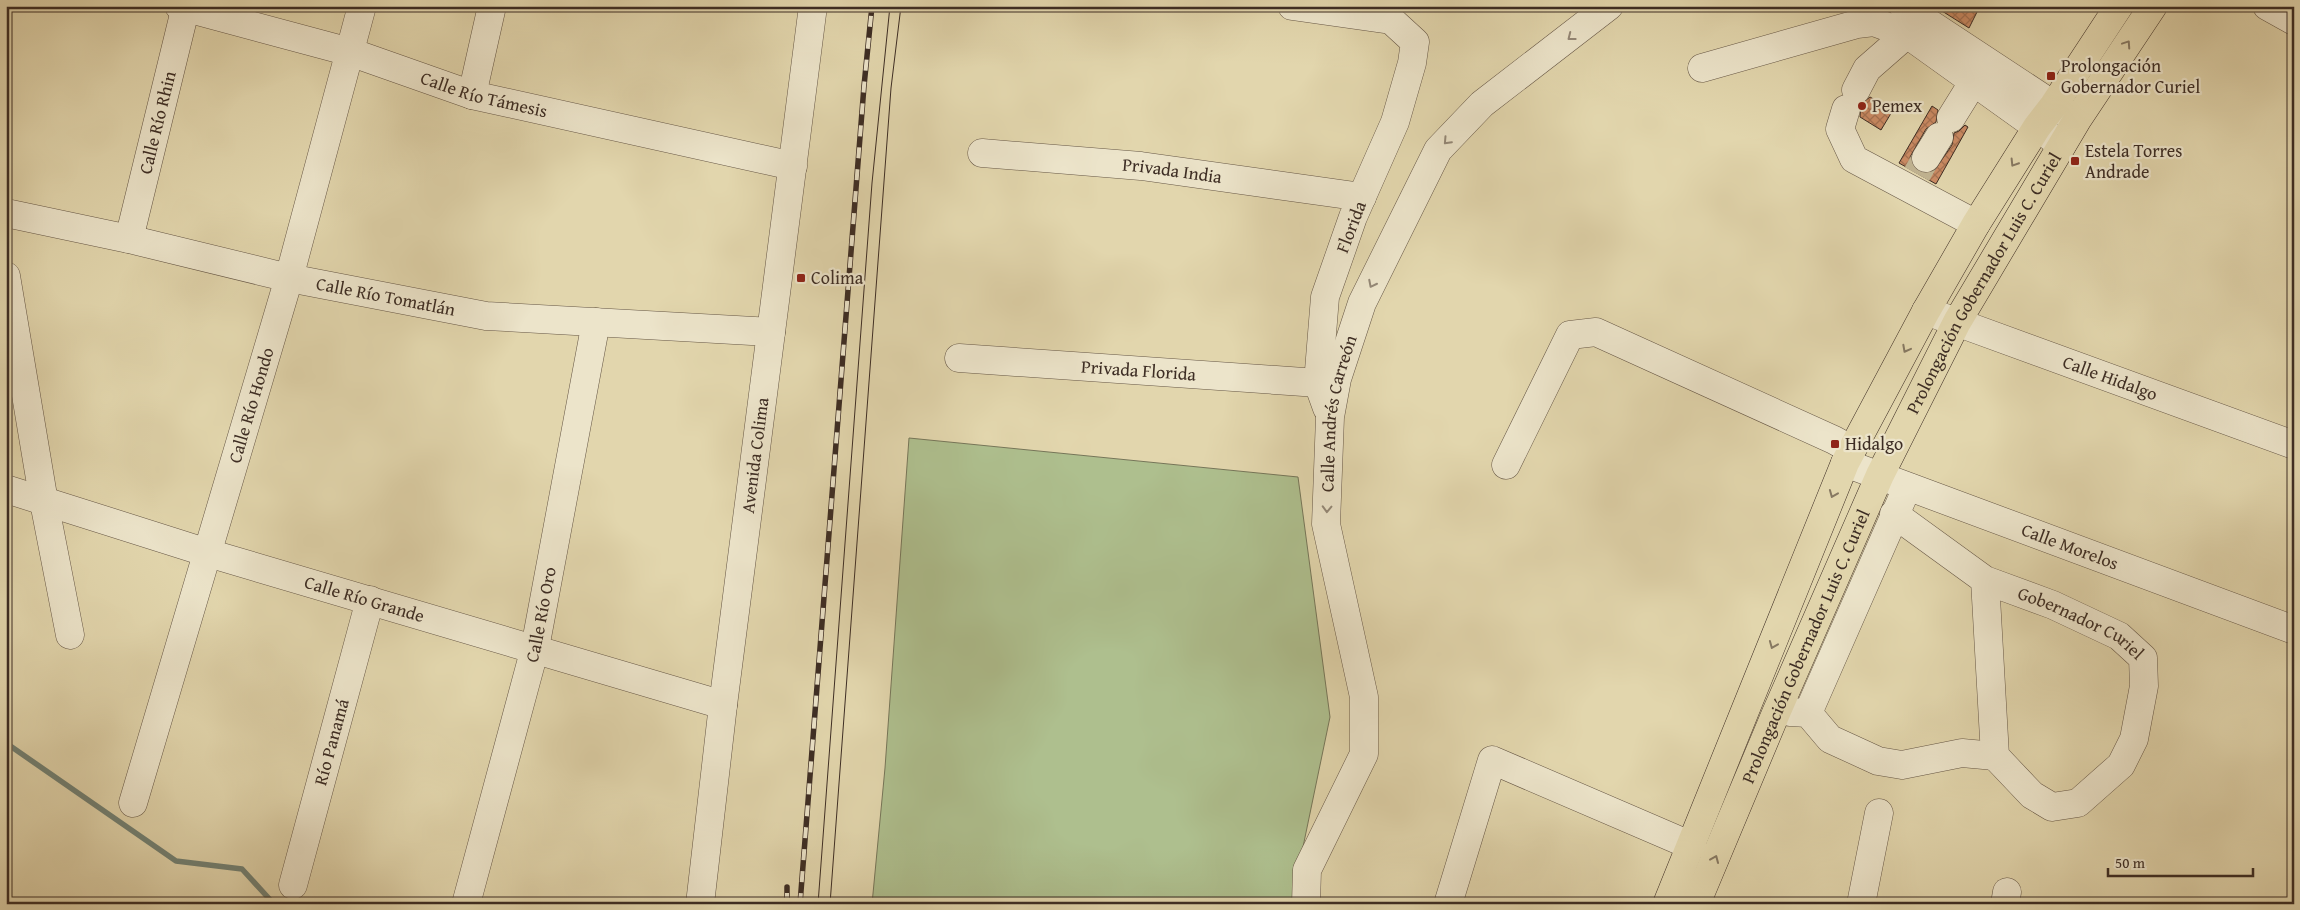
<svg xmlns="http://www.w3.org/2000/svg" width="2300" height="910" font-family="'Gentium Book Plus',serif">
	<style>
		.grass { fill: #aebf8e; stroke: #767659 }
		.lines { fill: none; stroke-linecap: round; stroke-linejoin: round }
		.stream { stroke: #728174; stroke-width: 5.5 }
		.building { fill: url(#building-cross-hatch); stroke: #3d2d24 }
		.minor-tunnel { stroke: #c1b492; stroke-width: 28; stroke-dasharray: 28 14; stroke-linecap: butt }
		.minor-casing { stroke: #665746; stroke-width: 29 }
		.major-casing { stroke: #3d2d24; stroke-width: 29 }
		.minor { stroke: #ece4ca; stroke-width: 28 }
		.major { stroke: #e2d6ad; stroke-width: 28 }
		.tram { stroke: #3d2d24; stroke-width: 1 }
		.rail-casing { stroke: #3d2d24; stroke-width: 5.5 }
		.rail { stroke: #ece4ca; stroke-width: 4; stroke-dasharray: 11; stroke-linecap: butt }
		.oneway { stroke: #948877 }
		.oneway2 { stroke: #877962 }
		.poi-dot { fill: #8f2418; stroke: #ece4ca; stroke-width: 2 }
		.labels { text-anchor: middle; stroke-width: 4.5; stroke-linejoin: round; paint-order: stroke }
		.poi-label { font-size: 18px; fill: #3d2d24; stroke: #ece4ca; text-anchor: start }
		.street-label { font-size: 18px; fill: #3d2d24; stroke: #ece4ca }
	</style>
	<defs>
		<pattern id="building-cross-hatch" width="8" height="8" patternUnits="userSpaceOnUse" patternTransform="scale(1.25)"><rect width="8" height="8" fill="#cb8b64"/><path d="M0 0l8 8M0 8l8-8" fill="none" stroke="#a67252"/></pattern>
	</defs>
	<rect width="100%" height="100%" fill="#e2d6ad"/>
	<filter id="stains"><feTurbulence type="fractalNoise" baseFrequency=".004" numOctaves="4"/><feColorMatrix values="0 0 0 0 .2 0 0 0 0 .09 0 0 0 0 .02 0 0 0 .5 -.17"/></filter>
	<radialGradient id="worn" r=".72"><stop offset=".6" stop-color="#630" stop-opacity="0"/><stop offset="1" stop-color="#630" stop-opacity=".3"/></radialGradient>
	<path class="grass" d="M909 438 1298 477 1330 717 1298 871 1295 904H872L885 768Z"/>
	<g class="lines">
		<path class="stream" d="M6 743 176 861 242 869 274 904"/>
	</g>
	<g class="building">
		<path d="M1934 6H1980L1969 28Z"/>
		<path d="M1870 97 1893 110 1881 130 1860 117 1861 104Z"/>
		<path d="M1932 106 1938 110 1936 122 1926 129 1910 157 1912 165 1918 171 1926 174 1934 171 1952 145 1954 133 1959 131 1965 125 1968 127 1936 184 1899 163Z"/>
	</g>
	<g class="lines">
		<path class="minor-tunnel" d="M1917 174 1926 158"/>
		<defs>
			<g id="minor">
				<path id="s1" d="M179 6 350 52 472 95 793 166"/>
				<path d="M1292 6 1391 20 1415 42 1412 63 1395 122 1353 217 1325 297 1318 383 1327 408"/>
				<path d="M1903 6 2073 118"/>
				<path d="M2267 6 2294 21"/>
				<path d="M1702 68 1857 24 1874 22 1907 34"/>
				<path d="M1856 90 1867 69 1907 34 2062 145"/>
				<path d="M472 95 492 6"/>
				<path d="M1846 109 1840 129 1854 159 1976 224"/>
				<path d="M1951 118 1974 81"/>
				<path id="s2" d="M982 153 1141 166 1362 197"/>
				<path d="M1926 158 1939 137"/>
				<path id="s3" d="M6 213 129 239 289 278 486 316 771 332"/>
				<path id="s4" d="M129 239 186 6"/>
				<path d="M6 276 44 502 70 635"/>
				<path id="s5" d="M1926 311 2294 445"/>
				<path id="s6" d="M959 358 1318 383"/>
				<path id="s7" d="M1845 463 2294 630"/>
				<path d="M1506 465 1570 335 1596 332 1834 440 1852 450"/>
				<path id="s8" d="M6 489 208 553 723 705"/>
				<path id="s9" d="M1894 514 1985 580 2053 605 2119 636 2143 658 2144 686 2134 739 2121 765 2078 803 2052 807 2032 795 1995 756 1985 580"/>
				<path d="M1790 712 1808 713 1830 739 1878 761 1902 765 1962 753 1995 756"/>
				<path d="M1808 713 1902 499"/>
				<path id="s10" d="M133 803 289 278 362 6"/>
				<path id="s11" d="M293 885 370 600"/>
				<path id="s12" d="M466 904 535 648 596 322"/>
				<path id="s13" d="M700 904 723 705 813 6"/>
				<path id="s14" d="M1306 904 1307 870 1364 754V697L1326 524 1330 417 1337 379 1362 303 1438 150 1482 104 1609 6"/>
				<path d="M1448 904 1492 760 1692 846"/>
				<path d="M1861 904 1879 813"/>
				<path d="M2005 904 2007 892"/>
			</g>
			<g id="major">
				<path d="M1667 904 1845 463 1926 311 1976 224 2037 127 2054 105 2119 6"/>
				<path id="s15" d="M1696 904 1776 713 1880 475 1957 322 2077 120 2153 6"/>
			</g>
		</defs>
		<use href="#minor" class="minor-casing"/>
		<use href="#major" class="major-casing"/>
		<use href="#minor" class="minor"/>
		<use href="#major" class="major"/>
		<g class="tram">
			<path d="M818 904 872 183 890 6"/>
			<path d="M830 904 891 88 901 6"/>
		</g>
		<defs>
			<g id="rail">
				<path d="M787 904V887"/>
				<path d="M800 904 864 86 872 6"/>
			</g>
		</defs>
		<use href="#rail" class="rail-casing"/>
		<use href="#rail" class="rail"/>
	</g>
	<defs><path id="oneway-chevron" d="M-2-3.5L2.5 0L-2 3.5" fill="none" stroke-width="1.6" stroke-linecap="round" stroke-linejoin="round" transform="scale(1.25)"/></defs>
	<g class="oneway">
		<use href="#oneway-chevron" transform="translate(1571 37) rotate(142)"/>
		<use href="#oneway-chevron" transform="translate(1447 141) rotate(133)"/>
		<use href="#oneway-chevron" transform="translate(1372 284) rotate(117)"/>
		<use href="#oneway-chevron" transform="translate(1327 509) rotate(92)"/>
	</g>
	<g class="oneway2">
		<use href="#oneway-chevron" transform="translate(2127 44) rotate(-56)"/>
		<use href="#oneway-chevron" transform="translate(2014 163) rotate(122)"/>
		<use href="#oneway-chevron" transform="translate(1906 349) rotate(118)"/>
		<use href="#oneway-chevron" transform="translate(1833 494) rotate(112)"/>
		<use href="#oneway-chevron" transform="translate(1773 645) rotate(112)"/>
		<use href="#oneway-chevron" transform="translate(1715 859) rotate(-67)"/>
	</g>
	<g class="poi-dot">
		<rect x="2046" y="71" width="10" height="10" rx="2.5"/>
		<circle cx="1862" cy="106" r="5"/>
		<rect x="2070" y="156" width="10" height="10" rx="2.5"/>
		<rect x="796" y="273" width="10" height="10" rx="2.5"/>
		<rect x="1830" y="439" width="10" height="10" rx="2.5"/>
	</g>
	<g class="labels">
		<g class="poi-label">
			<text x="2061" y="72">Prolongación<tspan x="2061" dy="21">Gobernador Curiel</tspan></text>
			<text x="1872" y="112">Pemex</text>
			<text x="2085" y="157">Estela Torres<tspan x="2085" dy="21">Andrade</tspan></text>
			<text x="811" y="284">Colima</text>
			<text x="1845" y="450">Hidalgo</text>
		</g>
		<g class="street-label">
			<text dy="6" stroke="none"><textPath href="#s1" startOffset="318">Calle Río Támesis</textPath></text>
			<text dy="6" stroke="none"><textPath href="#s4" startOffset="120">Calle Río Rhin</textPath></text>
			<text dy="6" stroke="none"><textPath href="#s2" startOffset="191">Privada India</textPath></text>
			<text transform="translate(1351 227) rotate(-69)" y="6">Florida</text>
			<text dy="6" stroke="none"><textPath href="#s15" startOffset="685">Prolongación Gobernador Luis C. Curiel</textPath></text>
			<text dy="6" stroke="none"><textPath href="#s3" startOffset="389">Calle Río Tomatlán</textPath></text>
			<text dy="6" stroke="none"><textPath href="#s6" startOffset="180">Privada Florida</textPath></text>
			<text dy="6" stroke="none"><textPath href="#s5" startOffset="196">Calle Hidalgo</textPath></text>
			<text dy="6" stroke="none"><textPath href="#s10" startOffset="415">Calle Río Hondo</textPath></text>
			<text dy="6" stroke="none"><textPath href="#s14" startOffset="509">Calle Andrés Carreón</textPath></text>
			<text dy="6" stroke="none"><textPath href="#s13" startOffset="452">Avenida Colima</textPath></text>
			<text dy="6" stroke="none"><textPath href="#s7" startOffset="240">Calle Morelos</textPath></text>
			<text dy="6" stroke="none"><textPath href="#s8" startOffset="375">Calle Río Grande</textPath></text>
			<text dy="6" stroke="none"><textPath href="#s12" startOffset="299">Calle Río Oro</textPath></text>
			<text dy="6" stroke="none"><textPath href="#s9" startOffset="218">Gobernador Curiel</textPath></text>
			<text dy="6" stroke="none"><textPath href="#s15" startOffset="280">Prolongación Gobernador Luis C. Curiel</textPath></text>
			<text dy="6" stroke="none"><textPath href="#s11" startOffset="148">Río Panamá</textPath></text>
		</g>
	</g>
	<rect width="2300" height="910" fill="none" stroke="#e2d6ad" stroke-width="25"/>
	<rect x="8" y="8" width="2285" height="895" fill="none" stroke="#3d2d24" stroke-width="2.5"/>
	<rect x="12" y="12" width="2275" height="885" fill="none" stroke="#3d2d24"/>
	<path d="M2108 868v8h145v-8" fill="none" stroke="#3d2d24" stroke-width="2.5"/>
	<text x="2115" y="868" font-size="15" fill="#3d2d24" stroke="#ece4ca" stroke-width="4" paint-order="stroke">50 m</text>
	<rect width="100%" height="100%" filter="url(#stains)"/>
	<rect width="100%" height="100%" fill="url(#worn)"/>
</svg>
